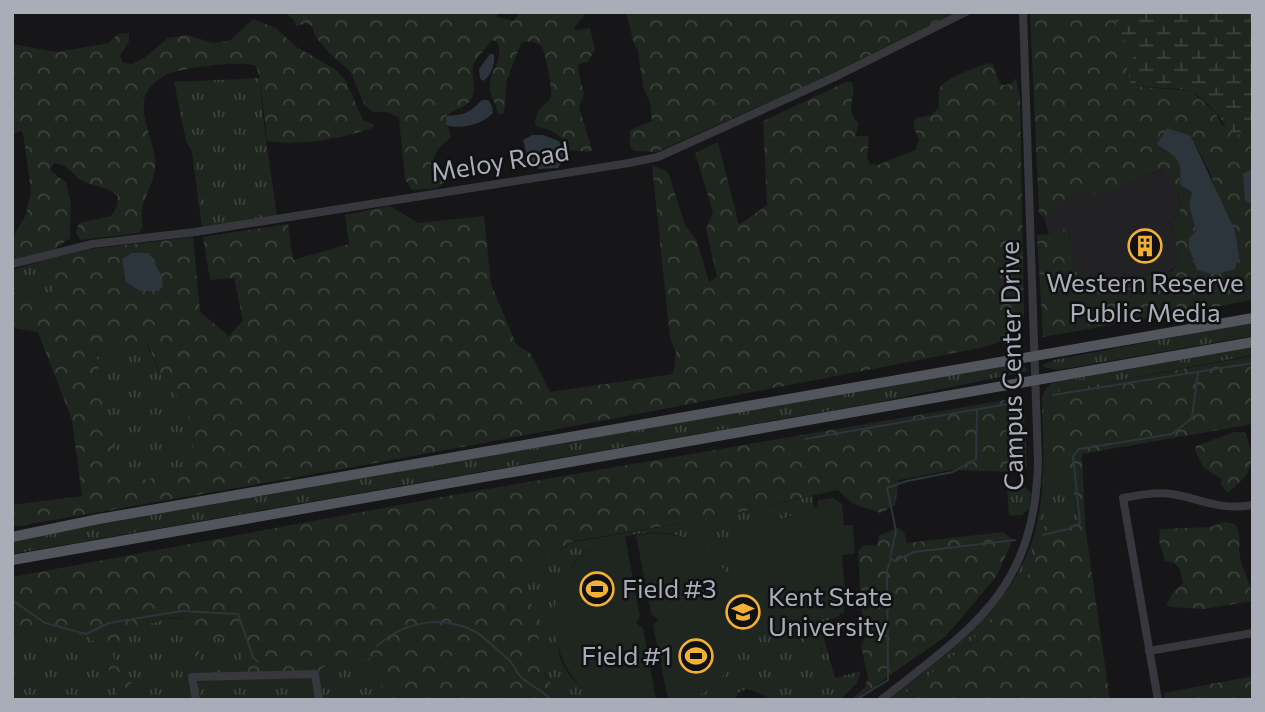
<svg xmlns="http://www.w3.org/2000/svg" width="1265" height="712" font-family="Commissioner,sans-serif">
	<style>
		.built { fill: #222225 }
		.grass { fill: url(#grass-tufts) }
		.forest { fill: url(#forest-crowns); fill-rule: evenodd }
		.wetland { fill: url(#wetland-marsh) }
		.pitch { fill: #1e261f }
		.water { fill: #2c353c }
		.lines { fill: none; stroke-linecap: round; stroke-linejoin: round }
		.stream { stroke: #2c353c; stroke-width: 2 }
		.minor { stroke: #37383d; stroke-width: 8 }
		.major { stroke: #53555c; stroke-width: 10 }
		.labels { text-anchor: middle; stroke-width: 5; stroke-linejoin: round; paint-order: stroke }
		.street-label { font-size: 26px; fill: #a8adb8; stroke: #111113 }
		.poi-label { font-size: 26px; fill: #a8adb8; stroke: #111113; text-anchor: start }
	</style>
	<defs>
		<pattern id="grass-tufts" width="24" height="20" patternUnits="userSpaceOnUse" patternTransform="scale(1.75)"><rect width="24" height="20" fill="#1e261f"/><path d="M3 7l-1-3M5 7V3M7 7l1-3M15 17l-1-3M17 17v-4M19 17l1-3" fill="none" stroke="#3c433d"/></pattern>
		<pattern id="forest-crowns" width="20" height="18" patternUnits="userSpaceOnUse" patternTransform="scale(1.75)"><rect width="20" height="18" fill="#1e261f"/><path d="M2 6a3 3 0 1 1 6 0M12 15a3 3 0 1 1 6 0" fill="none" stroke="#3c433d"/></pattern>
		<pattern id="wetland-marsh" width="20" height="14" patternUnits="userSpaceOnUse" patternTransform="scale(1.75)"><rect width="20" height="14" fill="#1e261f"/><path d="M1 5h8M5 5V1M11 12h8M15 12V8" fill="none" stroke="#3c433d"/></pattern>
	</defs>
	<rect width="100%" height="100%" fill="#161618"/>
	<path class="built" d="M1164 169 1176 187 1180 202V211L1172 222 1179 259 1177 265 1167 273 1157 277 1140 276 1111 285 1094 283 1078 276 1070 245V233L1065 229 1049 234 1044 217 1078 192 1103 195Z"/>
	<g class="grass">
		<path d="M260 78 263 117 277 216 202 227 192 152 186 141 174 82Z"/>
		<path d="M53 258V304L12 290V270Z"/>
		<path d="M1253 322V336L1057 370 1043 367 1042 365 1054 360Z"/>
		<path d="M95 343 132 351 146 343 166 386 187 406 197 470 125 483 105 418Z"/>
		<path d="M1253 347V355L1051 393 1050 465 1071 477 1078 522 1038 527C1037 536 1038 545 1036 554 1022 611 942 664 897 700H888C950 652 1021 602 1038 520 1046 480 1043 438 1042 398L1044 391 1051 383Z"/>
		<path d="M1007 365 1024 366 1029 371 874 403 12 554V542L96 525Z"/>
		<path d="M1023 485 1031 493 1029 508 1022 515 1009 516 1007 488Z"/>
		<path d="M812 496 814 508 779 520 778 518 755 525 787 628 839 614 840 616 802 629 810 657 822 653 817 633 822 632 835 678 861 671 857 683 840 700H773L752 690 746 689 738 693 735 700H687C738 676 756 618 723 571 713 555 702 544 683 537 663 530 640 532 620 538 601 543 578 553 568 572 562 584 563 606 561 619 560 628 558 637 558 646 558 668 581 689 598 700H561C539 679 531 603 524 571L574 542 718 517Z"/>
		<path d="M12 607 367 632 385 700H12Z"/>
	</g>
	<g class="forest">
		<path d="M284 12H497V17L513 21 521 12H587L574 28 576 30 590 28 595 49 588 62 579 64 578 68 584 95 579 107 592 150 589 152 570 150C560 135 555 130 537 127L535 124C537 104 547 107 551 96 553 92 545 50 542 47 537 41 527 41 521 43L507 80 504 113 498 115C497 102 487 95 490 81 493 66 504 59 497 42L492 40C487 48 478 55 474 63 469 77 480 89 469 102 463 109 452 110 445 117L451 137C441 146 429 154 435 170 437 176 442 178 445 183L436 188 412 190 405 179 399 118 387 112H373L365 106 350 71 330 54 315 36 312 26 303 22 304 24 296 26 293 19Z"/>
		<path d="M626 12H959L855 64 656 152 635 151 630 147V130L652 121 650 103 643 87 638 51 633 40Z"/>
		<path d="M1030 12H1113L1119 36 1137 52C1131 63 1124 72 1130 83L1142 87 1191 91 1215 112 1222 125 1253 134V300L1043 337 1037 235 1049 234 1065 229 1069 230 1070 245 1078 276C1086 280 1095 284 1104 285 1113 286 1122 280 1131 278 1147 273 1173 282 1179 259L1172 222C1191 206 1174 184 1163 169L1103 195 1078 192 1044 217 1039 214ZM1191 136 1210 173 1218 196 1197 270 1189 249V238L1196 231 1189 205 1192 192 1180 184C1182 158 1178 159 1158 144Z"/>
		<path d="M253 19 276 28 295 46 336 70 346 81 363 120 374 125 372 128C341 139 300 146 267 141L260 78 256 66C240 60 187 68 170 73 160 76 146 89 144 100 140 120 158 149 155 169 152 190 137 204 143 226L139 233 80 240 76 232 79 223 111 216 117 206 118 196C105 186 101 188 87 183 72 178 73 166 54 163L50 170 66 183 71 204 70 238 55 249 12 261V238L26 215 31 190 23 133 21 131 12 135V44L57 52 109 43 118 34 129 33V41L120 56 123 62 132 64 144 58 168 38 187 35 213 43 231 40Z"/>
		<path d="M989 63 993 64 999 81 1002 85 1011 84 1016 78 1020 97 1024 315C1017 335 1004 340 985 347 662 410 337 472 12 527V505L82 496 72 420 38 332 12 328V290L53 303V258L91 249 193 237 200 312 229 336 243 320 234 278 210 280 203 237 288 224 293 260 349 244 345 215 390 206 418 223 484 216 491 284 516 344 531 354 550 392 673 374 676 353 670 338 652 165 668 172 685 225 697 241 709 282 717 277 706 229 713 212 695 153 718 142 739 225 767 205 763 121 846 82H852C858 99 843 106 858 123L856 136H869L867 158 870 164 878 165 915 150 919 139C916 131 910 127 916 118L931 115 938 109C940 102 937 93 941 86 948 77 977 67 989 63ZM95 343 132 351 147 343 166 386 187 406 196 470 125 483 105 418Z"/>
		<path d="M1253 356V424L1082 454 1085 525 1110 700H897C941 664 1022 611 1036 554 1037 545 1037 535 1038 527L1078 522 1071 477 1050 465 1051 393Z"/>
		<path d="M1023 397 1027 467 1017 472 951 470 899 480 895 505 881 513 853 504 838 490 718 517 574 541 525 571 546 676 561 700H385L374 658 327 665 315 674 246 675 240 643 223 637 198 643 200 659 198 662 191 660 188 648 190 636 183 625 189 619 160 617 163 620C150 626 134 623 121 629L123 639 112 650C116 674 133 675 137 698L144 697 147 699 119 700 102 648 87 636 66 633 50 637 44 630 12 632V577L453 495Z"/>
		<path d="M1234 432H1245C1257 465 1252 472 1228 493L1221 485V479L1203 467 1195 450 1196 446Z"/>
		<path d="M1224 522 1235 524C1242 534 1238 546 1240 557 1243 572 1253 587 1253 601L1203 609 1170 607 1167 604 1172 594 1183 583C1180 569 1180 563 1165 561L1159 541 1160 529 1210 527Z"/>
		<path d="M899 528 904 532 907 543 1003 532 1013 540 996 577 945 637 887 677 860 700H851L865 687 868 678 861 646 866 636 862 615 858 551 864 545 877 546 879 535Z"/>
		<path d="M1253 676V700H1165L1164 693Z"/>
	</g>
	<path class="wetland" d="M1113 12H1253V134C1228 139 1228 126 1215 111 1209 105 1201 98 1194 93 1182 85 1146 91 1130 83L1127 69 1136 52 1119 36Z"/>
	<g class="pitch">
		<path d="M833 498 842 504 844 525H853L855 554 842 555 846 603H844V613L787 628 750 618 731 568V529L754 522 756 524 779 518 780 520 817 507 818 500Z"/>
		<path d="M659 533C676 535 691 538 704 548 752 583 754 680 689 699 683 701 674 700 668 700L653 625 658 619 651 614 636 535Z"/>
		<path d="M625 536 640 616 636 623 643 628 656 700 596 699C550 669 537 596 581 557 594 546 609 541 625 536Z"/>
		<path d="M817 633 822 654 810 657 804 637Z"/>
	</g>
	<g class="water">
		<path d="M490 54H494C495 64 492 75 483 81L480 78 479 69Z"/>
		<path d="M482 100H488L492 106 493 113C483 124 461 130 446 125V116C465 115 469 113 482 100Z"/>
		<path d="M1167 128 1191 136 1235 231 1239 256 1235 269 1214 275 1197 270 1189 249V238L1196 231 1189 205 1192 192 1180 185C1182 158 1178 159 1157 144Z"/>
		<path d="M532 135H543L559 141 565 156 558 168 539 169 529 163 523 140Z"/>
		<path d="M1253 168V205L1245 200 1243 174Z"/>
		<path d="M132 253H149L162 277 163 286 159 291H140L126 282 122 259Z"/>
	</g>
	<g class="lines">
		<g class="stream">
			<path d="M1053 395 1253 363"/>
			<path d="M977 410 976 459 953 472 907 481 887 488 896 531 890 558 895 561 914 552 1015 540"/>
			<path d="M805 439 1020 402"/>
			<path d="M1043 535 1068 529 1080 523 1073 456 1079 449 1172 434 1192 418 1198 372"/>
			<path d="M12 600 45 623 86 634 109 623 181 611 238 614 253 657 258 662"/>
			<path d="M377 646C405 621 443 614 476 632 483 636 502 654 509 660 514 665 516 672 521 677 530 686 543 690 551 700"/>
			<path d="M856 700 888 680 887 570 891 559"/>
		</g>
		<g class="minor">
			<path d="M12 264 92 244 195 232 629 163 658 157 837 76 966 12"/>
			<path d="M1149 651 1253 633"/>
			<path d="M196 700 192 677 315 674 319 700"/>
			<path d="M881 700C974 627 1035 590 1038 461L1023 12"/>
			<path d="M1158 700 1123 498C1139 495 1155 492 1172 494 1202 499 1220 511 1253 505"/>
		</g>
		<g class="major">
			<path d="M12 537 99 519 1253 318"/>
			<path d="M12 560 1253 342"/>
		</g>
	</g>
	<defs>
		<symbol id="building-ring" viewBox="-11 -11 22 22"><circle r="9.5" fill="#111113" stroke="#f2b134" stroke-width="1.5"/><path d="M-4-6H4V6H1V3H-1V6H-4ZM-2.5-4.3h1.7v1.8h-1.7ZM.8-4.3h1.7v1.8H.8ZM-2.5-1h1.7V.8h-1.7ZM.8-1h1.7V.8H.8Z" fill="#f2b134"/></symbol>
		<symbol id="stadium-ring" viewBox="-11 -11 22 22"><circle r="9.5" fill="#111113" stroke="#f2b134" stroke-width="1.5"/><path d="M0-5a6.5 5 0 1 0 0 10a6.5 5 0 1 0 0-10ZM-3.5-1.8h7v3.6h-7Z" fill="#f2b134"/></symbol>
		<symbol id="university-ring" viewBox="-11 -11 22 22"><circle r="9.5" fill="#111113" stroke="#f2b134" stroke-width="1.5"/><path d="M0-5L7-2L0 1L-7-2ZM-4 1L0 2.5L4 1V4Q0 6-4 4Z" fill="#f2b134"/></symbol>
	</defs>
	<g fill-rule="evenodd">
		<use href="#building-ring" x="1126" y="227" width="38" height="38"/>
		<use href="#stadium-ring" x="578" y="570" width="38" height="38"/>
		<use href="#university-ring" x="724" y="593" width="38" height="38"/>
		<use href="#stadium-ring" x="677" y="637" width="38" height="38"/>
	</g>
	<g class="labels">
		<g class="street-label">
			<text transform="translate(500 162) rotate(-9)" y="9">Meloy Road</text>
			<text transform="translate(1012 366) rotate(-91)" y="9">Campus Center Drive</text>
		</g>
		<g class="poi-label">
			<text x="1145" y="292" text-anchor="middle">Western Reserve<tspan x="1145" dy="30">Public Media</tspan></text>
			<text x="622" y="598">Field #3</text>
			<text x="768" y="606">Kent State<tspan x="768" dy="30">University</tspan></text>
			<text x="672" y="665" text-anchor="end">Field #1</text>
		</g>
	</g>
	<rect width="1265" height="712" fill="none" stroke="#a8adb8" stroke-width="28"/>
</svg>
